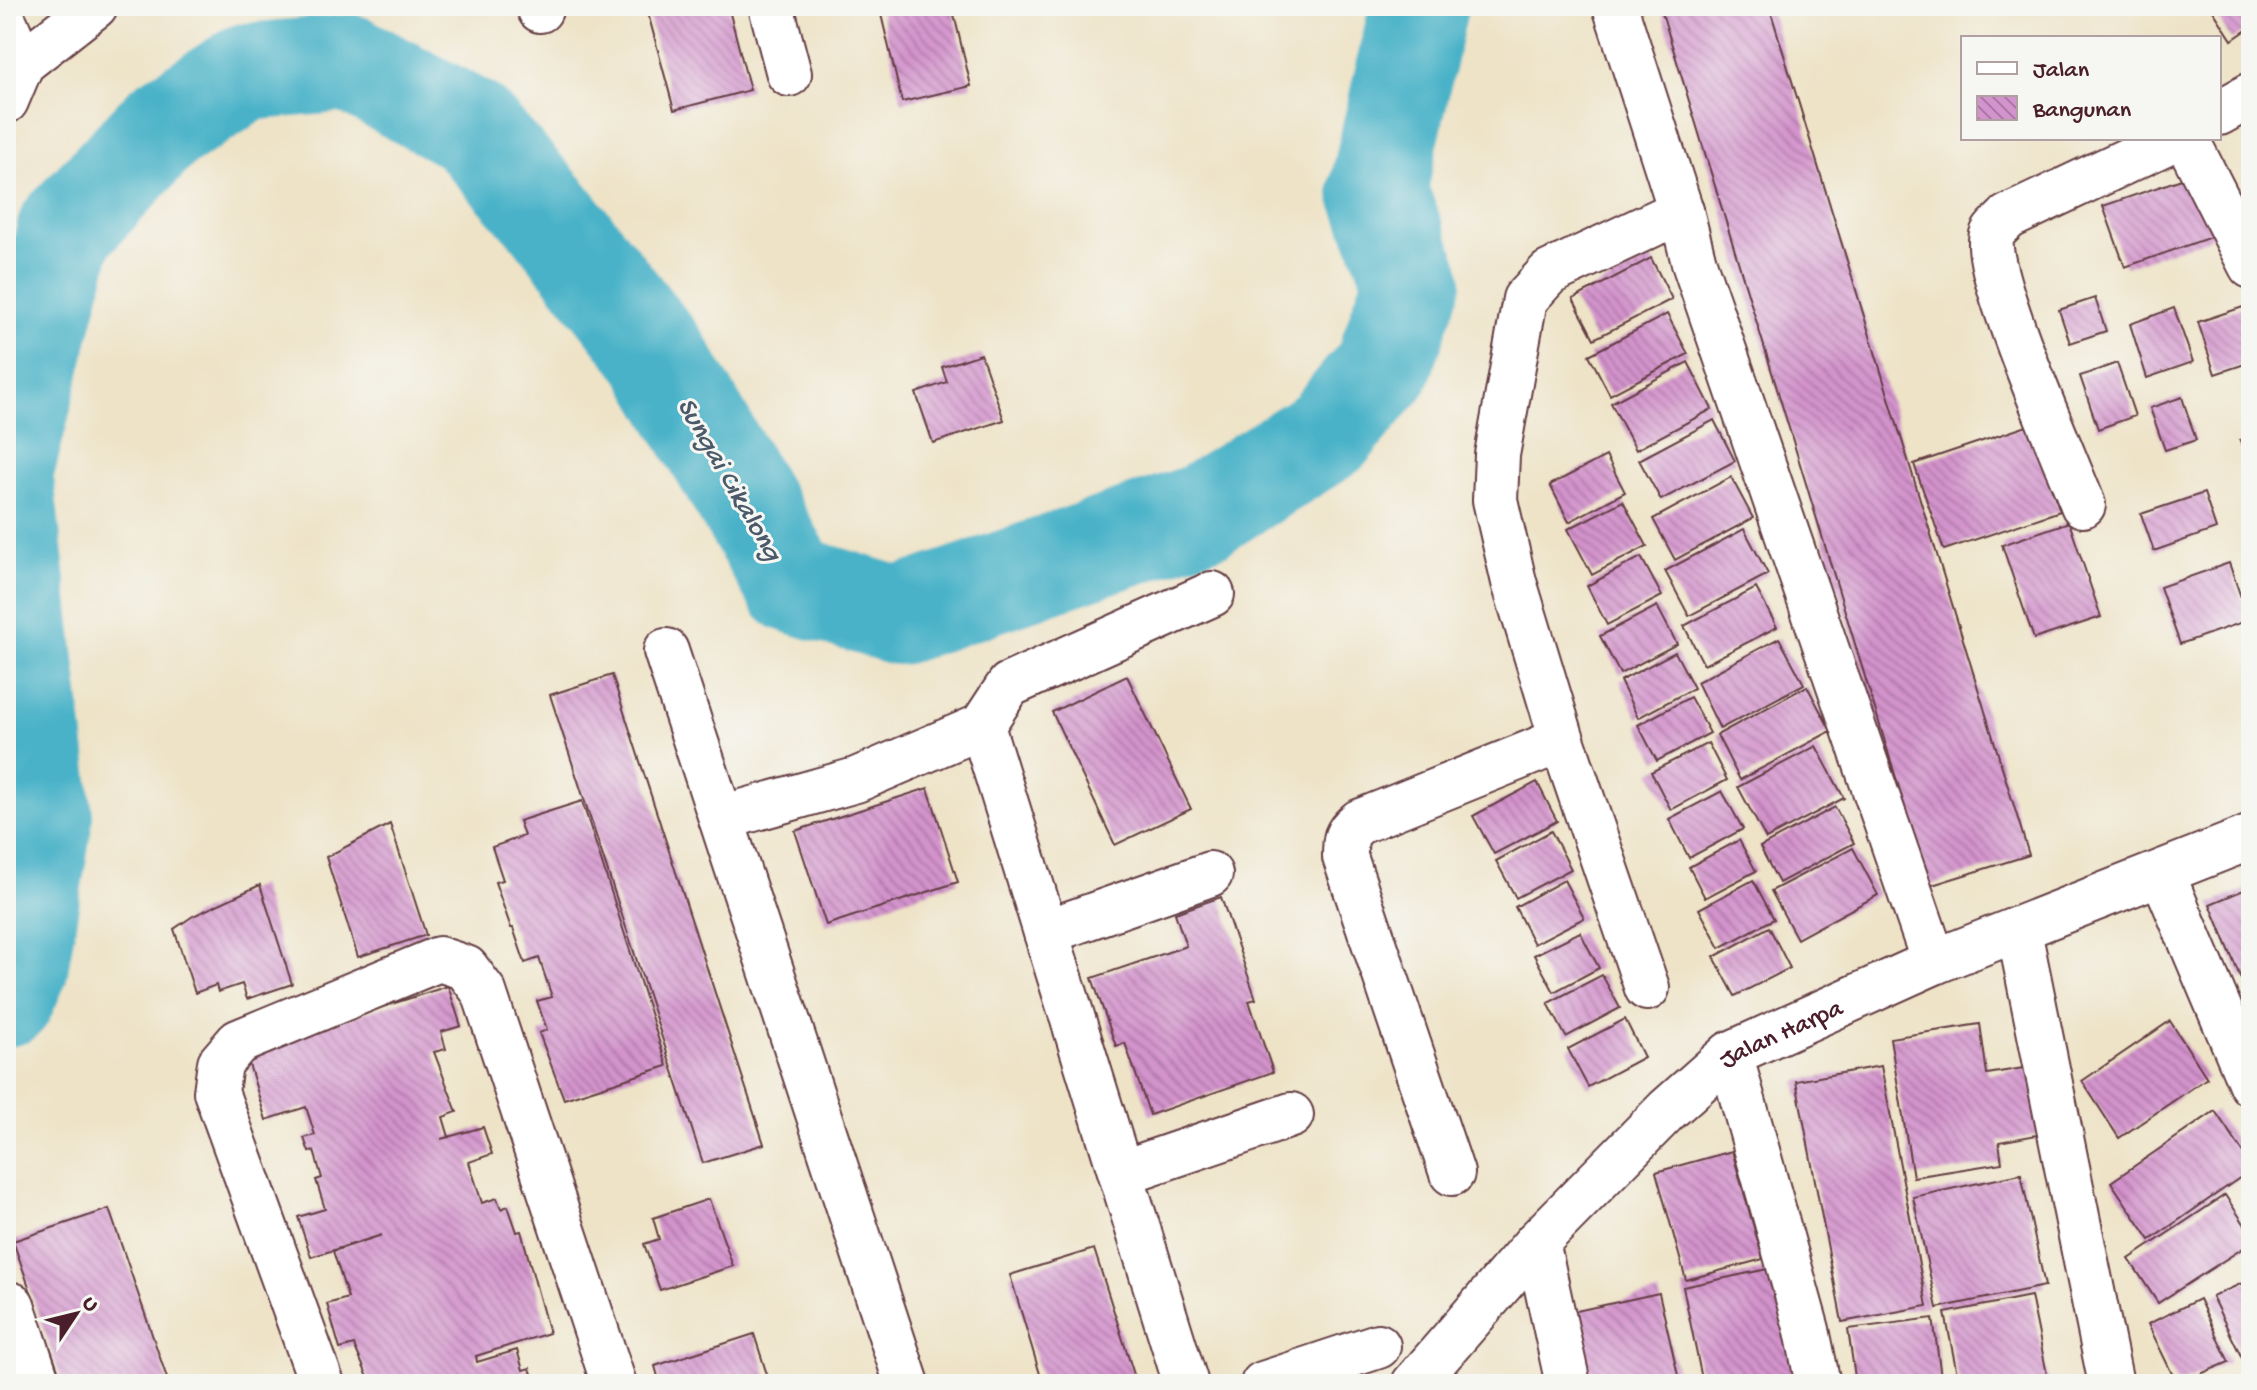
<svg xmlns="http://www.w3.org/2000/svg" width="2257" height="1390" font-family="'Gochi Hand',sans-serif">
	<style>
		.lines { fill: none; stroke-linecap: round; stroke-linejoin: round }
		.river { stroke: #4ab2c8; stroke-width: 98 }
		.building { fill: url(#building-back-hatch) }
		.street-casing { stroke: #633c42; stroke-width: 48 }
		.street { stroke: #fff; stroke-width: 44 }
		.labels { text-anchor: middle; stroke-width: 6; stroke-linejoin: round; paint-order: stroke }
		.street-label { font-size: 26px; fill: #4a1f2b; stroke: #f6f6f2 }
		.water-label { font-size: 28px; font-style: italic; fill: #4a5a6a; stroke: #f6f6f2 }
	</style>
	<defs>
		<pattern id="building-back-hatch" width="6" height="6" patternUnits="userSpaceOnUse" patternTransform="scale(2)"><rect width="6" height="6" fill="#d393cc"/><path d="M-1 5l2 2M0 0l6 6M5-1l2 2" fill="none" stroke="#ad77a6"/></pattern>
	</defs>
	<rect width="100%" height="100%" fill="#f6f6f2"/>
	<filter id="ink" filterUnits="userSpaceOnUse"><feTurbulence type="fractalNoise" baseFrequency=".0125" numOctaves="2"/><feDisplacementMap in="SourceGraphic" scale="16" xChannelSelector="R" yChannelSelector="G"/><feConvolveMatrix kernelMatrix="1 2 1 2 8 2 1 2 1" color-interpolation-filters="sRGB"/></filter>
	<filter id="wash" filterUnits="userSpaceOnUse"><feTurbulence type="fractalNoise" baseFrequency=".006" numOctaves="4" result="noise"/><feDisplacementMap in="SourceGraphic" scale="32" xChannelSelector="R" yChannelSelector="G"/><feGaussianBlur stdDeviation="1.8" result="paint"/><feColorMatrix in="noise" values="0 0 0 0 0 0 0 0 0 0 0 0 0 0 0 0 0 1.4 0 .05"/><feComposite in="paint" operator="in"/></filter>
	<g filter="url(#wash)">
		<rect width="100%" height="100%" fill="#eee3c7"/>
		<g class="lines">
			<g class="river">
				<path d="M6 467 66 229 163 126 247 72 349 63 469 126 550 216 661 357 793 584 899 616 1204 511 1328 433 1383 367 1413 281 1378 190 1419 6"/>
				<path d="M6 488 44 817 19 969 6 998"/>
			</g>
		</g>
		<g id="blocks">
			<g class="building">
				<path d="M646 6H728L750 90 674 110Z"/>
				<path d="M879 6H952L971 86 902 102Z"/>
				<path d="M1660 6H1769L2029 855 1929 886Z"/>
				<path d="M2210 6H2251V27L2232 40Z"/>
				<path d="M2196 174 2217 235 2125 267 2103 206Z"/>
				<path d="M1651 258 1672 299 1594 339 1573 299Z"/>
				<path d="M2095 298 2106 331 2070 343 2059 310Z"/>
				<path d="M2246 306 2251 321V362L2215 374 2198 322Z"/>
				<path d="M2174 308 2193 362 2147 378 2130 324Z"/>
				<path d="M1667 314 1688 354 1610 395 1589 355Z"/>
				<path d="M981 354 1004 420 933 443 916 393 947 382 942 367Z"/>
				<path d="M1688 362 1712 409 1636 450 1611 403Z"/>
				<path d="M2117 363 2135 416 2098 429 2080 376Z"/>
				<path d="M2182 397 2196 440 2165 450 2150 408Z"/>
				<path d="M1714 420 1735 461 1661 500 1639 460Z"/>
				<path d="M2030 425 2060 511 1944 550 1914 464Z"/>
				<path d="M2251 436V472L2240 440Z"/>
				<path d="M1606 456 1625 492 1569 522 1550 485Z"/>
				<path d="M1731 477 1753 518 1675 560 1653 519Z"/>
				<path d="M2204 493 2216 529 2154 551 2141 514Z"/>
				<path d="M1623 501 1647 546 1592 575 1568 529Z"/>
				<path d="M2069 522 2101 617 2034 639 2002 545Z"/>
				<path d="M1744 529 1768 574 1689 616 1665 571Z"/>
				<path d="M1641 557 1662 596 1607 625 1587 586Z"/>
				<path d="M2229 563 2249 620 2180 644 2160 587Z"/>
				<path d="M1756 588 1777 627 1704 665 1684 626Z"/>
				<path d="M1657 606 1677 644 1620 674 1600 636Z"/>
				<path d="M1779 638 1804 684 1720 729 1697 682Z"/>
				<path d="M1675 652 1694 688 1638 718 1620 681Z"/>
				<path d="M612 675 764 1144 703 1163 550 695Z"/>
				<path d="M1127 676 1191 809 1115 845 1052 712Z"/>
				<path d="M1807 686 1831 731 1740 780 1717 735Z"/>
				<path d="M1690 697 1710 733 1657 761 1638 725Z"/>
				<path d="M1708 743 1727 780 1671 810 1651 772Z"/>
				<path d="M1816 746 1844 798 1766 839 1738 787Z"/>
				<path d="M1537 782 1557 821 1494 854 1473 816Z"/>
				<path d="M928 788 958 882 826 925 795 831Z"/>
				<path d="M1722 791 1743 829 1689 858 1669 819Z"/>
				<path d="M582 801 667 1066 564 1099 539 1033 547 1030 537 1001 552 997 539 958 525 963 513 928H511L495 882 503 880 492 847 524 836 519 821Z"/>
				<path d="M1835 807 1854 843 1779 883 1760 847Z"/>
				<path d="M390 824 426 935 358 957 326 857Z"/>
				<path d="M1551 831 1571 869 1516 898 1496 861Z"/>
				<path d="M1739 840 1756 871 1705 898 1689 867Z"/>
				<path d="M1853 848 1878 895 1797 939 1771 891Z"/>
				<path d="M1564 880 1584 918 1534 944 1515 907Z"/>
				<path d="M1753 880 1774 919 1720 948 1699 909Z"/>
				<path d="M260 885 292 984 247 999 242 984 218 992 216 985 195 993 174 929 193 916Z"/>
				<path d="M2251 887V975L2241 979 2210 904Z"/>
				<path d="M1221 897 1256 999 1249 1001 1273 1072 1150 1115 1125 1043 1116 1046 1092 978 1186 946 1175 913Z"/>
				<path d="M1769 927 1790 968 1735 996 1714 957Z"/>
				<path d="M1580 932 1599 968 1554 992 1534 955Z"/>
				<path d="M1602 975 1620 1008 1566 1037 1548 1003Z"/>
				<path d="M448 986 461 1026 441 1032 446 1049 434 1052 457 1112 443 1117 449 1137 441 1139 483 1127 492 1154 469 1162 482 1203 497 1198 501 1209 508 1206 517 1232 521 1231 549 1333 476 1356 477 1362 517 1350 523 1370 530 1368 535 1384H371L354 1345 340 1349 327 1304 348 1298 333 1251 382 1235 311 1257 298 1217 325 1209 316 1180 322 1178 314 1151 309 1152 304 1138 315 1135 306 1107 266 1120 245 1051Z"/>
				<path d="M1625 1019 1644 1057 1588 1087 1568 1049Z"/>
				<path d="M2170 1021 2207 1078 2119 1138 2082 1081Z"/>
				<path d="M1980 1024 1987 1074 2030 1067 2042 1134 1999 1142 2002 1163 1913 1177 1890 1038Z"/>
				<path d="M1881 1066 1927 1306 1842 1322 1796 1081Z"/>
				<path d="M2215 1111 2251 1164V1170L2150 1240 2111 1182Z"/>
				<path d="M1732 1151 1763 1259 1686 1280 1656 1172Z"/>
				<path d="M2021 1174 2045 1286 1937 1308 1913 1197Z"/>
				<path d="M2225 1195 2251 1234V1243L2158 1303 2129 1259Z"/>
				<path d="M709 1199 733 1266 660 1290 644 1244 659 1239 653 1218Z"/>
				<path d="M109 1209 169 1384H63L13 1241Z"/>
				<path d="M1094 1249 1137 1384H1043L1010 1275Z"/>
				<path d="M1777 1267 1802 1384H1703L1683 1287Z"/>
				<path d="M2251 1279V1363L2246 1366 2212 1297Z"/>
				<path d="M1659 1293 1680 1384H1589L1572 1312Z"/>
				<path d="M2031 1296 2049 1384H1959L1945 1313Z"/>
				<path d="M2199 1299 2229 1362 2177 1384 2148 1324Z"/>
				<path d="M1933 1318 1942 1384H1856L1848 1329Z"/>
				<path d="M754 1334 770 1384H660L655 1366Z"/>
			</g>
		</g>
	</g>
	<g filter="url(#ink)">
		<use href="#blocks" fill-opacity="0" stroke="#633c42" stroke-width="2"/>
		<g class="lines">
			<defs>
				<g id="street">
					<path d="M539 6 540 10"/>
					<path d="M771 6 789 74"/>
					<path d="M1615 6 1681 211"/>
					<path d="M6 25 22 63 6 101"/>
					<path d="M22 63 95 6"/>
					<path d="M2219 113 2251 95"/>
					<path d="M2186 138 2251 266"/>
					<path d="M2083 505C2068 465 1979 264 1992 235 1994 229 2004 222 2008 217L2175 138"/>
					<path d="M666 651 907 1384"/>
					<path d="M982 726 1186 1384"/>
					<path d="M721 818 856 780 982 726 1009 685 1212 594"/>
					<path d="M2162 873 2251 1084"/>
					<path d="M2019 931 2111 1384"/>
					<path d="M1046 932 1210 874"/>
					<path d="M1647 988 1562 740 1514 582 1495 500 1497 455 1525 299 1549 273 1681 211 1694 263 1934 962"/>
					<path d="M1730 1054 1807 1330 1818 1384"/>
					<path d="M1121 1173 1291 1115"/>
					<path d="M1452 1173 1345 857C1345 839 1345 833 1359 822L1562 740"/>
					<path d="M1537 1242 1568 1384"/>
					<path d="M12 1305 38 1384"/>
					<path d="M322 1384 216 1092 220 1063 238 1042 439 959 466 968 484 992 614 1384"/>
					<path d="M1263 1384 1378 1346"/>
					<path id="s1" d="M1414 1384 1537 1242 1667 1110 1730 1054 1934 962 2251 837"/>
				</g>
			</defs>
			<use href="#street" class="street-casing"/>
			<use href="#street" class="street"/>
		</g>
	</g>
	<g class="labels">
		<g class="street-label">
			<text dy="9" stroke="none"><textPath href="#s1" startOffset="512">Jalan Harpa</textPath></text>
		</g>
		<g class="water-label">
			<text transform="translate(732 478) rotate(60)" y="10">Sungai Cikalong</text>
		</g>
	</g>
	<rect width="2257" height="1390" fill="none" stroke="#f6f6f2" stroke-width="32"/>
	<rect x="1961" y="36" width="260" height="104" fill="#f6f6f2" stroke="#b1a0a2" stroke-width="2"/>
	<rect x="1977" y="62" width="40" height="12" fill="#ffffff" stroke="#b1a0a2" stroke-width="2"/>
	<text x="2033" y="76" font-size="24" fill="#4a1f2b">Jalan</text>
	<rect x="1977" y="96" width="40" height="24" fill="url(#building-back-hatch)" stroke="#b1a0a2" stroke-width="2"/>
	<text x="2033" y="116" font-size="24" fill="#4a1f2b">Bangunan</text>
	<g transform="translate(76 1314) rotate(55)" stroke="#f6f6f2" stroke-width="6" paint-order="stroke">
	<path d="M0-6L14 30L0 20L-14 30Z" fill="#4a1f2b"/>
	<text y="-12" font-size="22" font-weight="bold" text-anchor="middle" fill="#4a1f2b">U</text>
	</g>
</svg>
